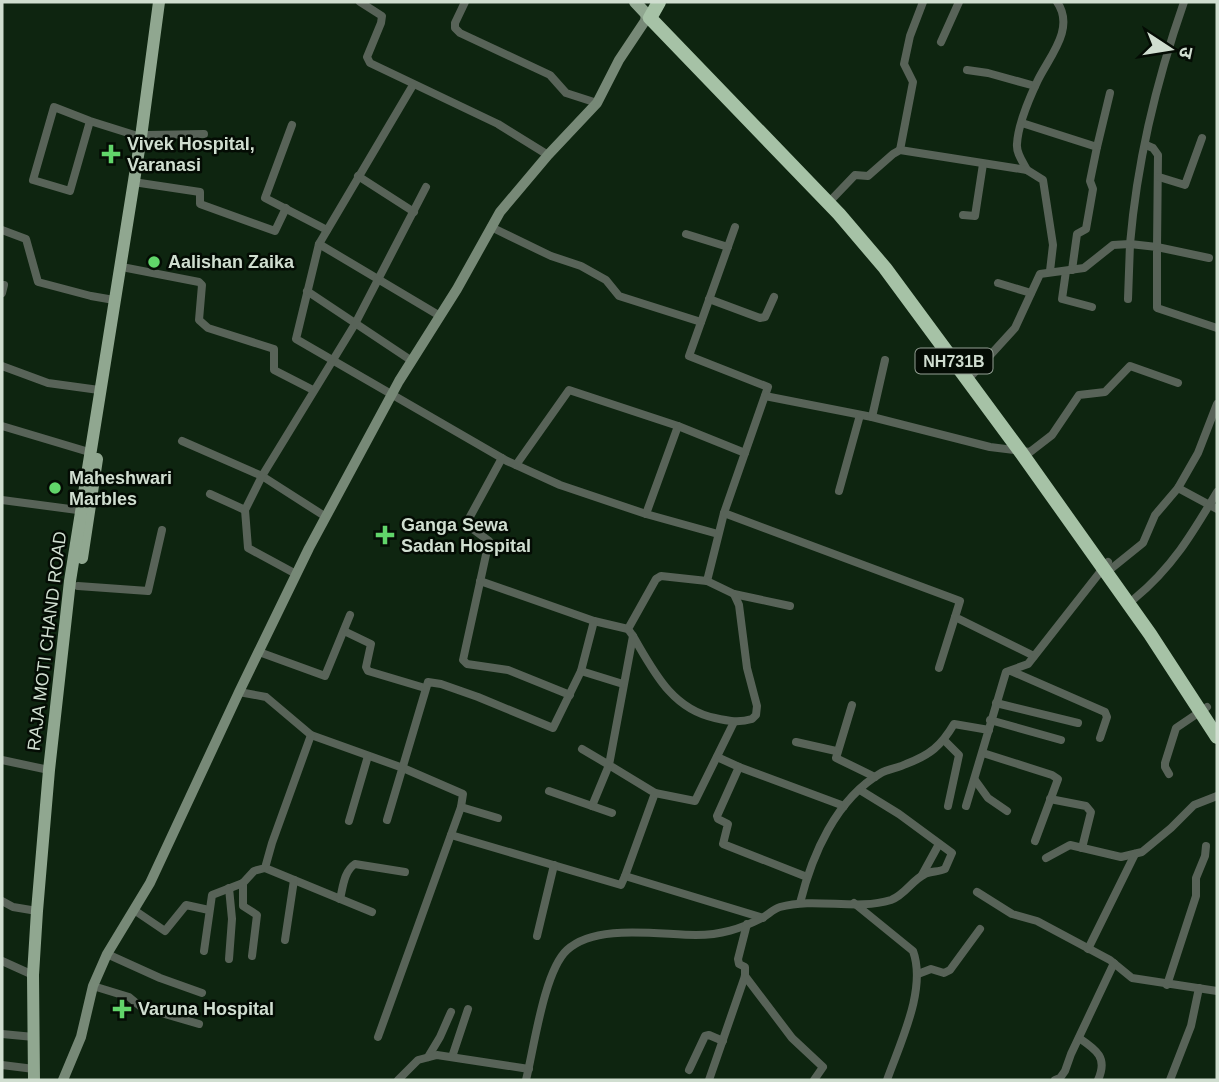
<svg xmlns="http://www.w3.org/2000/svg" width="1219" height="1082" font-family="Arial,'Noto Sans Devanagari',sans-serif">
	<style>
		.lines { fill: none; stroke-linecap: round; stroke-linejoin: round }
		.street { stroke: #586358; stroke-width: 8 }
		.secondary { stroke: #778977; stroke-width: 10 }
		.primary { stroke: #90a790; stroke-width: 12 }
		.highway { stroke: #a6c2a6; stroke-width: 14 }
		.poi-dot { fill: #61d56a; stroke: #040c04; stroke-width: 2.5 }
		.labels { text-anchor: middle; stroke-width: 5; stroke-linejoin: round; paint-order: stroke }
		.shield { fill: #040c04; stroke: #939f93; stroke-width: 2 }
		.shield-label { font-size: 16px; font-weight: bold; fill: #d0ded0 }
		.poi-label { font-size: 18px; font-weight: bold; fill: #d0ded0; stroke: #040c04; text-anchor: start }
		.street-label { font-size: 18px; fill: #d0ded0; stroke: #040c04 }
	</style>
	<rect width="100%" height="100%" fill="#0e2510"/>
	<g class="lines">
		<g class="street">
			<path d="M360 2 382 16 381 23 367 57 370 63 498 124 548 155"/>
			<path d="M465 2 455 23V28L460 33 550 75 566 93 597 103"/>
			<path d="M941 42 959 2"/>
			<path d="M967 70 988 73 1035 86"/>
			<path d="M413 85 319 244 296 339 507 461 560 485 646 514 718 534"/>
			<path d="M90 121 70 191 33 180 54 107 90 121 141 137"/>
			<path d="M1022 123 1097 147 1110 93"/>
			<path d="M292 125 265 198 327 230"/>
			<path d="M147 135 204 134"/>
			<path d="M1146 145 1153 148 1158 155 1157 247 1209 258"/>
			<path d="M900 150 913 82 904 64 910 36 923 2"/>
			<path d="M1027 170C1023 162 1016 153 1017 144 1018 125 1029 99 1037 82 1048 58 1076 29 1057 2"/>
			<path d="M358 176 414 212"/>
			<path d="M1159 177 1185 185 1202 138"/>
			<path d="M140 183 200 192V204L275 231 286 208"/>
			<path d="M833 198 855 175 868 176 893 154 900 150 1027 170 1043 180 1053 245 1050 271"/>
			<path d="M963 215 975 216 983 164"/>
			<path d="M491 227 551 256 581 266 606 280 619 296 701 322"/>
			<path d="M735 227 689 356 768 387 724 513 707 581 661 576 656 579 628 629 633 636 609 765 655 793 625 876 763 918"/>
			<path d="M2 230 26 239 38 282 91 296 114 300"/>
			<path d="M686 234 728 247"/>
			<path d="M319 244 440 316"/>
			<path d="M127 268 199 282 202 285 199 320 208 328 274 349V370L313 390"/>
			<path d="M1072 270 1077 234 1086 229 1093 189 1090 181 1097 147"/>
			<path d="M1066 271 1062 299 1092 307"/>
			<path d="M998 283 1031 293"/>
			<path d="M307 291 412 361"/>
			<path d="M2 293 4 285"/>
			<path d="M709 299 760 318 765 317 774 297"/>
			<path d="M1128 299 1130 244 1157 247V308L1217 328"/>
			<path d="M2 366 48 383 99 390"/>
			<path d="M973 374 1015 328 1040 274 1084 268 1113 245 1130 244C1137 162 1157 79 1184 2"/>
			<path d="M765 396 872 417 990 447 1030 452 1052 435 1079 395 1105 392 1130 366 1178 383"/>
			<path d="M872 417 885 360"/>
			<path d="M2 426 89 452"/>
			<path d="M182 441 262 476 326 517"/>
			<path d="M502 458 466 524 489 541 463 660 467 664 508 670 570 695"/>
			<path d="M516 465 569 390 678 426 745 453"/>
			<path d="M1178 488 1217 509"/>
			<path d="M839 491 860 415"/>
			<path d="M210 494 245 510"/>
			<path d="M2 500 85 511"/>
			<path d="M724 513 960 601 955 617 1034 656"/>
			<path d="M646 514 678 426"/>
			<path d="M1112 568 1143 543 1155 515 1178 488 1198 453 1217 404"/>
			<path d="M296 574 248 548 245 510 262 476 355 324 426 187"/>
			<path d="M480 581 594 621 628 629"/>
			<path d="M78 586 148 591 162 530"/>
			<path d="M734 594 790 606"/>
			<path d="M1134 599C1172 568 1192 534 1217 492"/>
			<path d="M344 631 371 644 366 667 368 671 425 688"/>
			<path d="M633 636C654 672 672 709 715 718 728 721 739 723 752 719L756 715 757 706 747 668 739 605 734 594 707 581"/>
			<path d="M259 652 325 676 350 615"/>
			<path d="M939 668 955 617"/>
			<path d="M581 671 623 684"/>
			<path d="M1011 671 1105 712 1107 717 1100 738"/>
			<path d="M239 692 266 697 311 735 403 768 463 794 461 807 378 1037"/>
			<path d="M996 703 1078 723"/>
			<path d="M852 705 836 758 875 777"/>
			<path d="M990 720 1061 740"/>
			<path d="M945 741 959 755 948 806"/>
			<path d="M796 742 836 751"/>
			<path d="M582 749 609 765 592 806"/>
			<path d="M983 753 1052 775 1058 779 1035 841"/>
			<path d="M717 757 739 767 844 806"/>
			<path d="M2 760 49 770"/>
			<path d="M739 767 717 816 718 819 728 824 723 844 807 877"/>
			<path d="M1169 774 1165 767V763L1176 728 1207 707"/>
			<path d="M975 780 988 798 1007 811"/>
			<path d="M549 791 612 813"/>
			<path d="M655 793 695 801 734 722"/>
			<path d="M1050 799 1086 806 1091 812 1082 848"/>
			<path d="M966 806 1006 672 1028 664 1108 562"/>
			<path d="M461 807 498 818"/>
			<path d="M387 820 428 682 441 684 478 697 553 728 581 671 594 621"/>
			<path d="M349 821 368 756"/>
			<path d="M451 835 621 885 625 876"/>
			<path d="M1046 858 1070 845 1121 857 1142 852 1171 828 1194 805 1217 796"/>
			<path d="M265 868 372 912"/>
			<path d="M922 875 939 844"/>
			<path d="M243 883V906L257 915 252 956"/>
			<path d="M977 892 1012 914 1037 921 1110 960 1132 978 1217 991"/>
			<path d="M340 899C343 887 344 871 355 864L405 872"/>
			<path d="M2 901 13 907 37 911"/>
			<path d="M800 903C812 855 836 799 881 773 888 769 898 768 906 764 930 755 941 746 954 724L989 730"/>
			<path d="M854 903 913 951C927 989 900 1043 887 1080"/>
			<path d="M134 910 165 931 186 905 209 910"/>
			<path d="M537 936 554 865"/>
			<path d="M285 940 294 880"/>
			<path d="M1088 949 1135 854"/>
			<path d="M204 951 212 895 243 883 254 871 265 868 272 843 311 735"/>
			<path d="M107 954 160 978 202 993"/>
			<path d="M229 959 232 919 229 888"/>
			<path d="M2 961 33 975"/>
			<path d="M918 974 931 969 944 973 950 970 980 929"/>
			<path d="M745 976 792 1038 823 1067 814 1080"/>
			<path d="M1167 985 1196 896V878L1205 856 1206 846"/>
			<path d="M93 986 129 997 141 1007 199 1024"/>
			<path d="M2 1034 34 1037"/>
			<path d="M1079 1038C1097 1050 1108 1058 1098 1080"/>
			<path d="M428 1057 440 1037 451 1012"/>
			<path d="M452 1057 468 1009"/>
			<path d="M2 1065 34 1069"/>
			<path d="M689 1070 705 1036 709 1035 723 1041"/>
			<path d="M398 1080 418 1060 437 1055 529 1069"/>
			<path d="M526 1080C534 1048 544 971 567 950 596 923 660 935 696 935 721 935 740 929 762 918 768 915 773 909 780 907 816 897 856 911 891 900 905 895 912 880 925 874 931 871 939 872 945 869L952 853 899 814 860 790"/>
			<path d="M709 1080 745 976V967L739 964 738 959 747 924"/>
			<path d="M1055 1080 1060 1078 1065 1071 1071 1054 1114 963"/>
			<path d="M1170 1080 1191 1026 1199 988"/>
		</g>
		<path class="secondary" d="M63 1080 81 1037 93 986 107 954 150 883 239 692 309 548 399 381 457 289 500 212 548 155 597 103 619 60 645 21 646 14"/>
		<g class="primary">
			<path d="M635 2 650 18"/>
			<path d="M82 558 97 459"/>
			<path d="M34 1080 33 975 37 911 49 770 70 581 141 137 159 2"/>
		</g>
		<path class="highway" d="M659 2 650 18 839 214 885 268 1020 451 1150 634 1217 737"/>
	</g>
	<g class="poi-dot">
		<path d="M107.5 143.5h7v7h7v7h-7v7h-7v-7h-7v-7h7z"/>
		<circle cx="154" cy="262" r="7"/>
		<circle cx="55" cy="488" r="7"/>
		<path d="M381.5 524.5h7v7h7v7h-7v7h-7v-7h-7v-7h7z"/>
		<path d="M118.5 998.5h7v7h7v7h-7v7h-7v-7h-7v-7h7z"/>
	</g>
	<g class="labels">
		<rect class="shield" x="915.5" y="348.5" width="77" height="25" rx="5"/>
		<g class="shield-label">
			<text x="954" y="367">NH731B</text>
		</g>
		<g class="poi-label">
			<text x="127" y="150">Vivek Hospital,<tspan x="127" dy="21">Varanasi</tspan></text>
			<text x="168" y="268">Aalishan Zaika</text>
			<text x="69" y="484">Maheshwari<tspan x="69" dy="21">Marbles</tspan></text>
			<text x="401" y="531">Ganga Sewa<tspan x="401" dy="21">Sadan Hospital</tspan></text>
			<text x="138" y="1015">Varuna Hospital</text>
		</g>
		<g class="street-label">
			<text transform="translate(47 641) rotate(-83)" y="6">RAJA MOTI CHAND ROAD</text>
		</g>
	</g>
	<rect width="1219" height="1082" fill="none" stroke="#d0ded0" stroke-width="7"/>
	<g transform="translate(1170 49) rotate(102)" stroke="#040c04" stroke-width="5" paint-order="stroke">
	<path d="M0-5L12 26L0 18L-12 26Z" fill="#d0ded0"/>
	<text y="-10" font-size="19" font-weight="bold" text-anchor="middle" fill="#d0ded0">उ</text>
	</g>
</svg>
